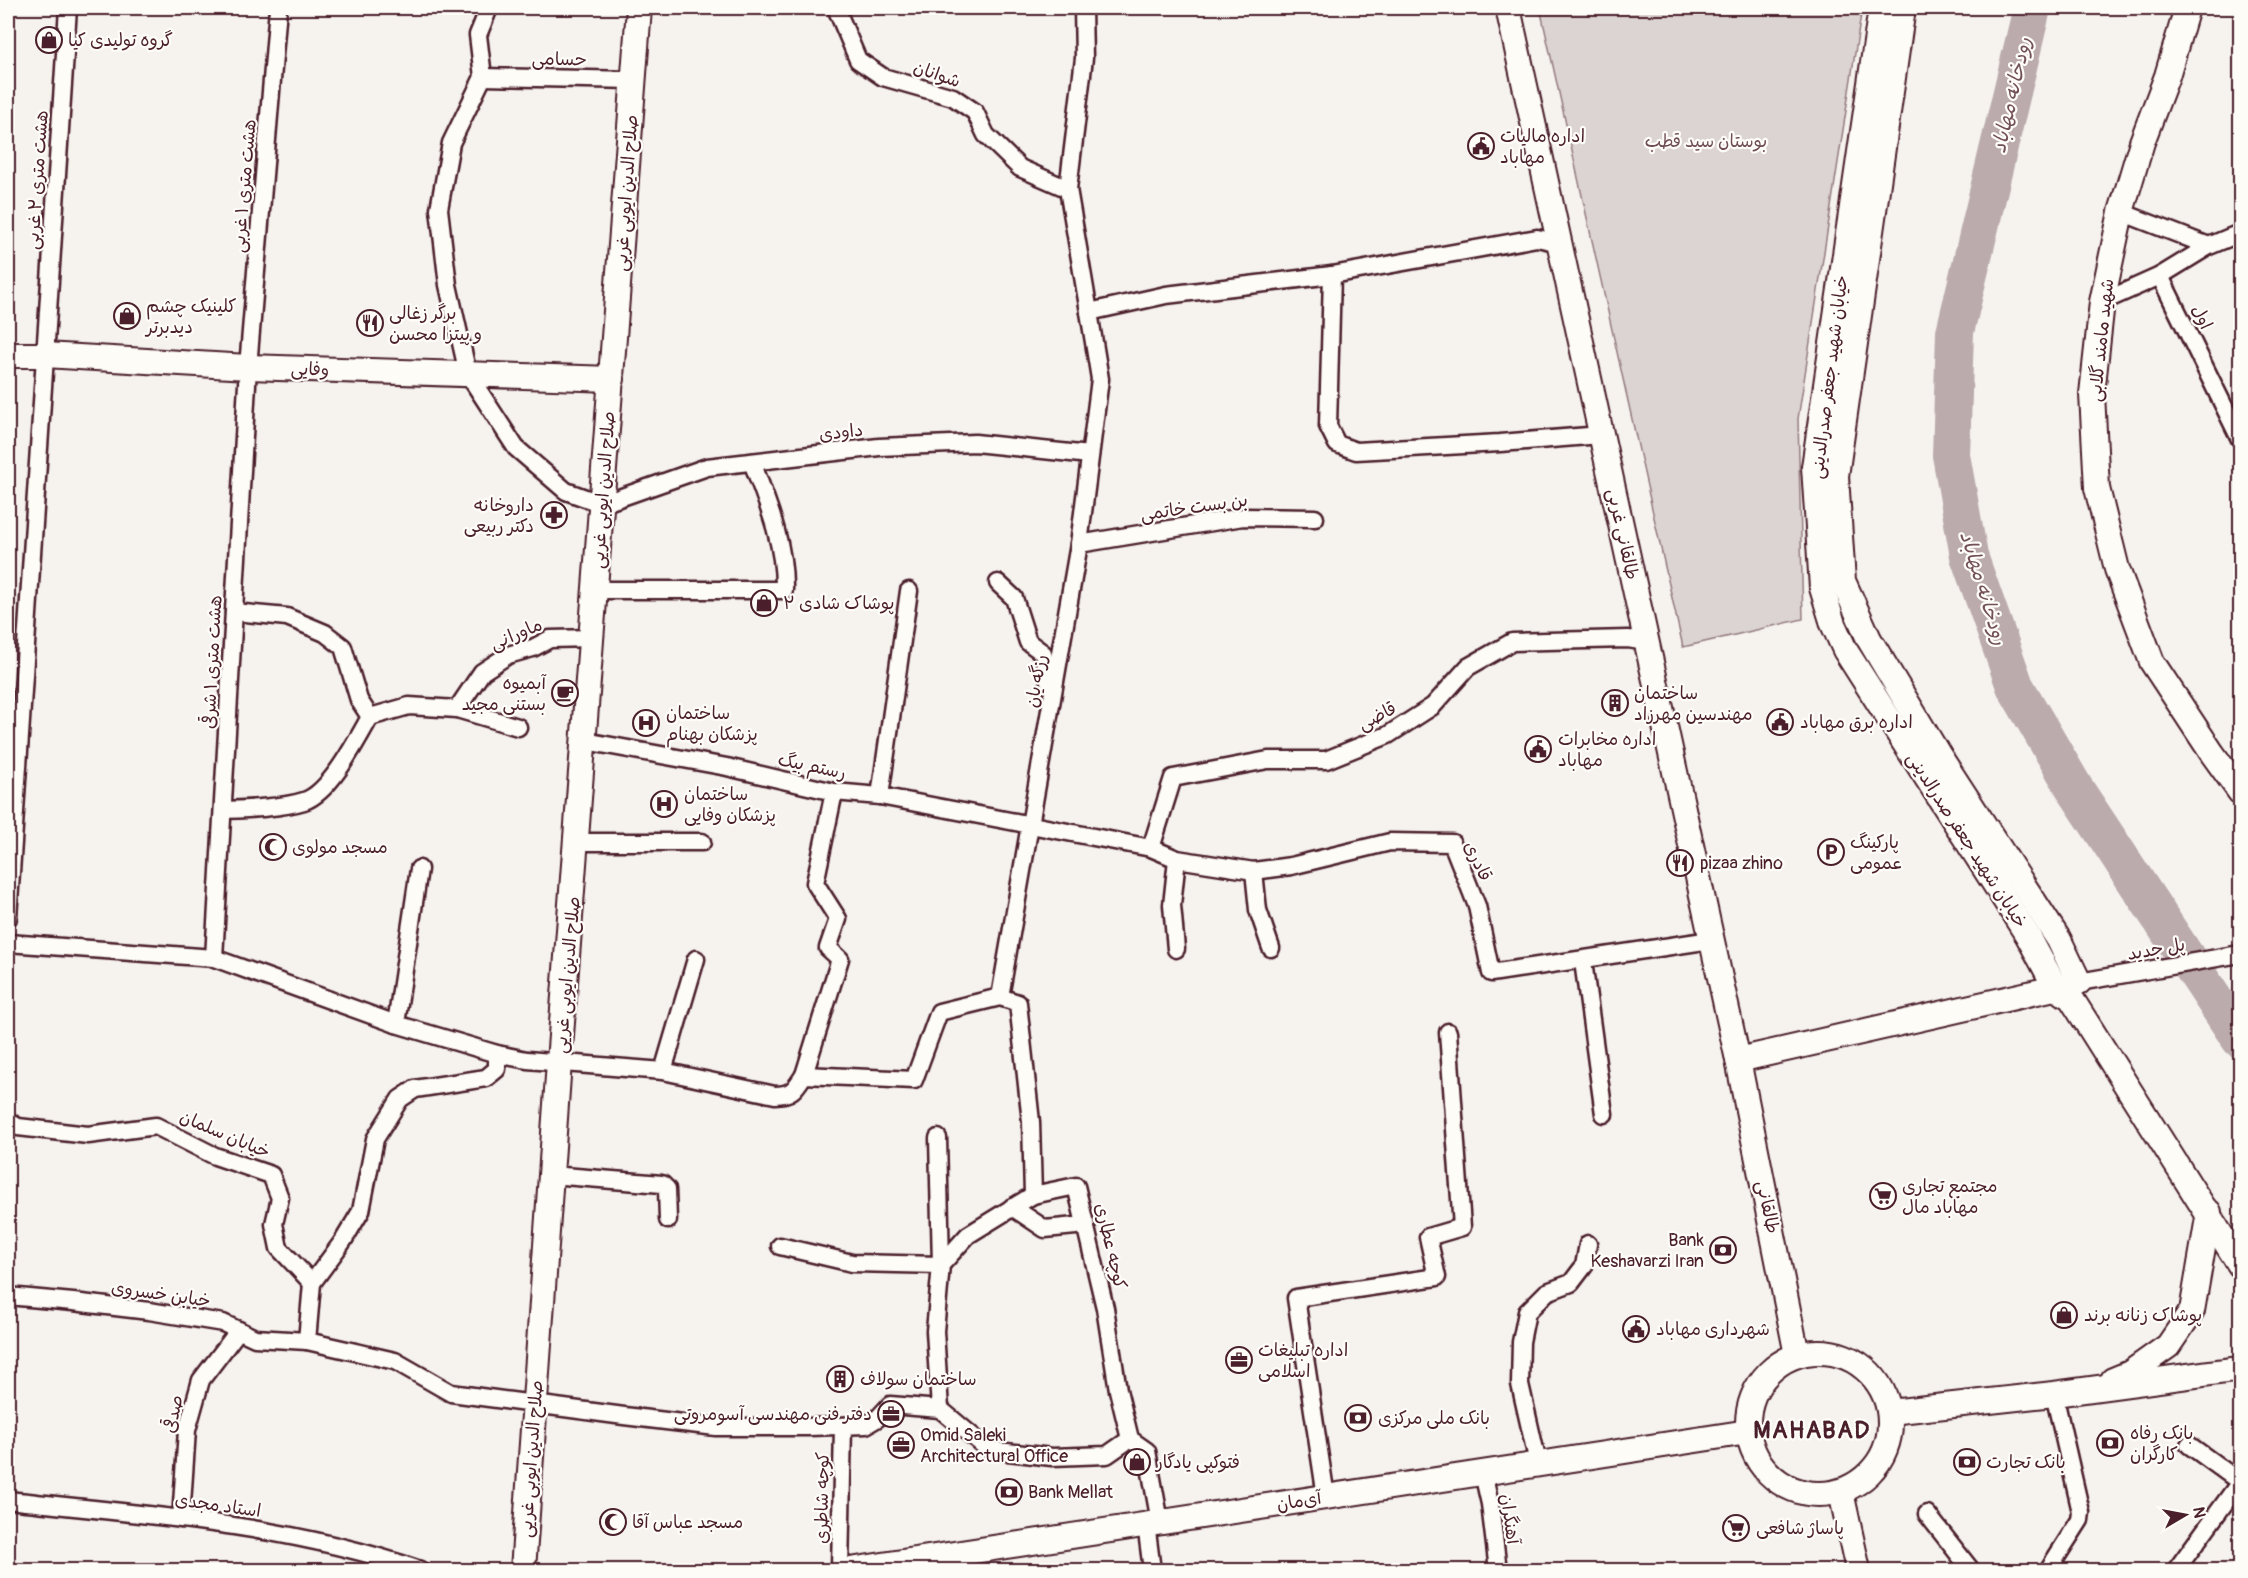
<svg xmlns="http://www.w3.org/2000/svg" width="2248" height="1578" font-family="Pangolin,'Playpen Sans Arabic',sans-serif">
	<style>
		.green { fill: #dcd4d2; stroke: #937a7e; stroke-width: 1.5 }
		.lines { fill: none; stroke-linecap: round; stroke-linejoin: round }
		.river { stroke: #bbabac; stroke-width: 38 }
		.street-casing { stroke: #4a1f2b; stroke-width: 21 }
		.secondary-casing { stroke: #4a1f2b; stroke-width: 28 }
		.street { stroke: #fdfcf7; stroke-width: 16 }
		.secondary { stroke: #fdfcf7; stroke-width: 24 }
		.labels { text-anchor: middle; stroke-width: 4.5; stroke-linejoin: round; paint-order: stroke }
		.poi-label { font-size: 18px; fill: #4a1f2b; stroke: #fdfcf7; text-anchor: start }
		.street-label { font-size: 18px; fill: #4a1f2b; stroke: #fdfcf7 }
		.park-label { font-size: 18px; fill: #6e4c55; stroke: #fdfcf7 }
		.water-label { font-size: 20px; font-style: italic; fill: #725058; stroke: #fdfcf7 }
		.district-label { font-size: 24px; font-weight: bold; letter-spacing: 1.5px; fill: #4a1f2b; stroke: #fdfcf7 }
	</style>
	<rect width="100%" height="100%" fill="#f6f3ef"/>
	<filter id="ink" filterUnits="userSpaceOnUse"><feTurbulence type="fractalNoise" baseFrequency=".0167" numOctaves="2"/><feDisplacementMap in="SourceGraphic" scale="12" xChannelSelector="R" yChannelSelector="G"/><feConvolveMatrix kernelMatrix="1 2 1 2 8 2 1 2 1" color-interpolation-filters="sRGB"/></filter>
	<g filter="url(#ink)">
		<path class="green" d="M1540 8H1862L1798 419 1803 619 1683 647Z"/>
		<g class="lines">
			<path class="river" d="M2032 8 1955 332 1951 455 1969 556 2015 686 2075 789 2240 1039"/>
			<defs>
				<g id="street">
					<path d="M489 8 478 35 483 77 451 143 439 209 448 285 468 374 516 448 566 491 602 504 707 467 879 447 975 443 1090 455"/>
					<path d="M836 8 858 60 883 77 953 97 975 112 986 135 1020 168 1068 189"/>
					<path d="M1083 8 1084 58 1068 189 1089 312 1166 295 1332 275 1537 238 1560 243"/>
					<path d="M483 77 634 80"/>
					<path d="M2121 212 2209 246"/>
					<path d="M1332 275 1328 426 1337 444 1356 451 1500 443 1601 435"/>
					<path d="M2160 276 2240 439"/>
					<path d="M2102 302 2160 276 2209 246 2240 233"/>
					<path d="M1079 544 1243 517 1315 518"/>
					<path d="M998 583 1014 598 1028 642 1043 653 1050 686"/>
					<path d="M596 590H784C785 545 768 504 752 462"/>
					<path d="M457 709 518 727"/>
					<path d="M370 717 409 706 457 709 482 672 508 655 533 648 550 639 593 638"/>
					<path d="M585 741 727 767 834 792 880 796 1151 848 1177 859 1254 871 1291 866 1390 842 1452 843 1477 906 1491 973 1711 940"/>
					<path d="M834 792 815 883 838 919 828 948 840 959 804 1075 914 1080 939 1012 1000 997 1079 544 1100 379 1089 312"/>
					<path d="M880 796 909 591"/>
					<path d="M225 810C249 809 281 808 304 801 330 793 357 740 370 717L359 700 343 647 325 633 287 617 234 612"/>
					<path d="M577 842H702"/>
					<path d="M1151 848 1173 778 1268 760H1326L1388 735 1433 706 1468 667 1512 642 1628 639 1646 642"/>
					<path d="M1254 871 1258 910 1271 948"/>
					<path d="M8 918 68 8"/>
					<path d="M8 943 214 958 396 1024 497 1054 527 1060 663 1071 775 1095C792 1095 795 1089 804 1075"/>
					<path d="M1176 949 1172 905 1177 859"/>
					<path d="M214 958 248 367 278 8"/>
					<path d="M1583 961 1604 1114"/>
					<path d="M2079 982 2240 954"/>
					<path d="M1000 997 1018 1003 1031 1122 1033 1195 1076 1186 1105 1308 1118 1390 1130 1439 1147 1451 1160 1522"/>
					<path d="M396 1024 419 869"/>
					<path d="M497 1054V1069L486 1078 415 1089 400 1099 375 1139 361 1211 343 1241 312 1283 307 1341 395 1361 451 1393 624 1416 716 1427H809L866 1425 878 1418 890 1405 940 1409"/>
					<path d="M663 1071 696 959"/>
					<path d="M8 1121 18 1127 88 1135 156 1126 215 1156 271 1175 280 1198 274 1224 279 1248 312 1283"/>
					<path d="M551 1175 662 1184 667 1189 668 1220"/>
					<path d="M1033 1195 968 1235 941 1265 935 1331 940 1409 989 1450 1052 1457 1107 1455 1130 1439"/>
					<path d="M1012 1207 1045 1229 1086 1225"/>
					<path d="M780 1246 852 1263 941 1265 938 1138"/>
					<path d="M8 1296 73 1302 149 1311 223 1323 255 1338 307 1341"/>
					<path d="M2189 1445 2240 1482"/>
					<path d="M1538 1463 1520 1384 1521 1342 1527 1312 1547 1292 1571 1283 1584 1266 1588 1244"/>
					<path d="M1483 1473 1490 1504 1498 1570"/>
					<path d="M1326 1497 1296 1298 1437 1277 1428 1237 1462 1227 1448 1032"/>
					<path d="M8 1500C146 1515 287 1524 420 1570"/>
					<path d="M1927 1514 1971 1570"/>
					<path d="M181 1519 187 1430 201 1380 239 1330"/>
					<path d="M1146 1524 1152 1570"/>
					<path d="M840 1570 843 1426"/>
					<path d="M2048 1570 2080 1520 2081 1512 2054 1394"/>
					<path d="M2176 1570 2240 1482"/>
				</g>
				<g id="secondary">
					<path d="M1508 8 1738 1060 1797 1355"/>
					<path d="M1881 8 1814 467 1822 588 1833 624 1845 650 2028 936 2056 988 2071 998 2240 1265"/>
					<path d="M1903 8 1836 476 1843 581 1869 639 1938 754 2059 940 2079 982"/>
					<path d="M2187 8 2167 76 2142 142 2121 212 2102 302 2092 394 2097 488 2117 569 2152 662 2212 753 2240 792"/>
					<path d="M8 355H45L248 367 612 379"/>
					<path d="M1738 1060 2072 984"/>
					<circle cx="1819" cy="1423" r="71"/>
					<path d="M2113 1380 2130 1373 2168 1346 2192 1311 2209 1212"/>
					<path d="M1890 1412 2054 1394 2240 1369"/>
					<path d="M1841 1492 1858 1570"/>
					<path d="M523 1570 559 1062 639 8"/>
					<path d="M850 1570 1748 1432"/>
				</g>
			</defs>
			<use href="#street" class="street-casing"/>
			<use href="#secondary" class="secondary-casing"/>
			<use href="#street" class="street"/>
			<use href="#secondary" class="secondary"/>
		</g>
	</g>
	<defs>
		<symbol id="shop-ring" viewBox="-11 -11 22 22"><circle r="9.5" fill="#fdfcf7" stroke="#4a1f2b" stroke-width="1.5"/><path d="M-5-2.5h2.3a2.7 3.5 0 0 1 5.4 0H5L5.5 6h-11ZM-1.5-2.5h3a1.5 2.3 0 0 0-3 0Z" fill="#4a1f2b"/></symbol>
		<symbol id="civic-ring" viewBox="-11 -11 22 22"><circle r="9.5" fill="#fdfcf7" stroke="#4a1f2b" stroke-width="1.5"/><path d="M-.6-6.5H3V-4.5H.6V-3L4-1V1h2V6H-6V1h2V-1L-.6-3ZM-1.2 2.5V6h2.4V2.5Z" fill="#4a1f2b"/></symbol>
		<symbol id="restaurant-ring" viewBox="-11 -11 22 22"><circle r="9.5" fill="#fdfcf7" stroke="#4a1f2b" stroke-width="1.5"/><path d="M-5-6h1v4h1v-4h1v4h1v-4h1v5L-1.5 .5V6h-2V.5L-5-1ZM5-6V6H3V1.5H1.5Q1.5-4 5-6Z" fill="#4a1f2b"/></symbol>
		<symbol id="pharmacy-ring" viewBox="-11 -11 22 22"><circle r="9.5" fill="#fdfcf7" stroke="#4a1f2b" stroke-width="1.5"/><path d="M-2-6h4v4h4v4h-4v4h-4v-4h-4v-4h4Z" fill="#4a1f2b"/></symbol>
		<symbol id="cafe-ring" viewBox="-11 -11 22 22"><circle r="9.5" fill="#fdfcf7" stroke="#4a1f2b" stroke-width="1.5"/><path d="M-5.5-4.5H6V0H3Q3 3.5 0 3.5H-2.5Q-5.5 3.5-5.5 0ZM3-3.2v2h1.7v-2ZM-6 4.5H4V6H-6Z" fill="#4a1f2b"/></symbol>
		<symbol id="building-ring" viewBox="-11 -11 22 22"><circle r="9.5" fill="#fdfcf7" stroke="#4a1f2b" stroke-width="1.5"/><path d="M-4-6H4V6H1V3H-1V6H-4ZM-2.5-4.3h1.7v1.8h-1.7ZM.8-4.3h1.7v1.8H.8ZM-2.5-1h1.7V.8h-1.7ZM.8-1h1.7V.8H.8Z" fill="#4a1f2b"/></symbol>
		<symbol id="hospital-ring" viewBox="-11 -11 22 22"><circle r="9.5" fill="#fdfcf7" stroke="#4a1f2b" stroke-width="1.5"/><path d="M-5-5h3v3.5h4V-5h3V5h-3V1.5h-4V5h-3Z" fill="#4a1f2b"/></symbol>
		<symbol id="mosque-ring" viewBox="-11 -11 22 22"><circle r="9.5" fill="#fdfcf7" stroke="#4a1f2b" stroke-width="1.5"/><path d="M3.5-4.9A6 6 0 1 0 3.5 4.9A5 5 0 1 1 3.5-4.9Z" fill="#4a1f2b"/></symbol>
		<symbol id="parking-ring" viewBox="-11 -11 22 22"><circle r="9.5" fill="#fdfcf7" stroke="#4a1f2b" stroke-width="1.5"/><path d="M-3.5-5.5H1a3.5 3.5 0 0 1 0 7H-1V5.5H-3.5ZM-1-3.4V-.6H.8a1.4 1.4 0 0 0 0-2.8Z" fill="#4a1f2b"/></symbol>
		<symbol id="supermarket-ring" viewBox="-11 -11 22 22"><circle r="9.5" fill="#fdfcf7" stroke="#4a1f2b" stroke-width="1.5"/><path d="M-6-5.5h2.5l.6 2H6L4.5 2H-2.5L-4.4-4H-6ZM-1.5 3.2a1.3 1.3 0 1 0 .1 0ZM3 3.2a1.3 1.3 0 1 0 .1 0Z" fill="#4a1f2b"/></symbol>
		<symbol id="bank-ring" viewBox="-11 -11 22 22"><circle r="9.5" fill="#fdfcf7" stroke="#4a1f2b" stroke-width="1.5"/><path d="M-6-4H6V4H-6ZM0-2.3a2.3 2.3 0 1 0 0 4.6a2.3 2.3 0 1 0 0-4.6Z" fill="#4a1f2b"/></symbol>
		<symbol id="office-ring" viewBox="-11 -11 22 22"><circle r="9.5" fill="#fdfcf7" stroke="#4a1f2b" stroke-width="1.5"/><path d="M-6-3h4V-5.5h4V-3h4V5H-6ZM-1-4.5V-3h2v-1.5ZM-6 0V1H6V0Z" fill="#4a1f2b"/></symbol>
	</defs>
	<g fill-rule="evenodd">
		<use href="#shop-ring" x="34" y="25" width="30" height="30"/>
		<use href="#civic-ring" x="1466" y="131" width="30" height="30"/>
		<use href="#shop-ring" x="112" y="301" width="30" height="30"/>
		<use href="#restaurant-ring" x="355" y="308" width="30" height="30"/>
		<use href="#pharmacy-ring" x="539" y="500" width="30" height="30"/>
		<use href="#shop-ring" x="749" y="588" width="30" height="30"/>
		<use href="#cafe-ring" x="550" y="678" width="30" height="30"/>
		<use href="#building-ring" x="1600" y="688" width="30" height="30"/>
		<use href="#civic-ring" x="1765" y="707" width="30" height="30"/>
		<use href="#hospital-ring" x="631" y="708" width="30" height="30"/>
		<use href="#civic-ring" x="1523" y="734" width="30" height="30"/>
		<use href="#hospital-ring" x="649" y="789" width="30" height="30"/>
		<use href="#mosque-ring" x="258" y="832" width="30" height="30"/>
		<use href="#parking-ring" x="1816" y="837" width="30" height="30"/>
		<use href="#restaurant-ring" x="1665" y="848" width="30" height="30"/>
		<use href="#supermarket-ring" x="1868" y="1181" width="30" height="30"/>
		<use href="#bank-ring" x="1708" y="1235" width="30" height="30"/>
		<use href="#shop-ring" x="2049" y="1300" width="30" height="30"/>
		<use href="#civic-ring" x="1621" y="1314" width="30" height="30"/>
		<use href="#office-ring" x="1224" y="1345" width="30" height="30"/>
		<use href="#building-ring" x="825" y="1364" width="30" height="30"/>
		<use href="#office-ring" x="876" y="1399" width="30" height="30"/>
		<use href="#bank-ring" x="1343" y="1403" width="30" height="30"/>
		<use href="#bank-ring" x="2095" y="1428" width="30" height="30"/>
		<use href="#office-ring" x="886" y="1430" width="30" height="30"/>
		<use href="#shop-ring" x="1122" y="1447" width="30" height="30"/>
		<use href="#bank-ring" x="1952" y="1447" width="30" height="30"/>
		<use href="#bank-ring" x="994" y="1477" width="30" height="30"/>
		<use href="#mosque-ring" x="598" y="1507" width="30" height="30"/>
		<use href="#supermarket-ring" x="1721" y="1513" width="30" height="30"/>
	</g>
	<g class="labels">
		<g class="poi-label">
			<text x="68" y="46">گروه تولیدی کیا</text>
			<text x="1500" y="142">اداره مالیات<tspan x="1500" dy="21">مهاباد</tspan></text>
			<text x="146" y="312">کلینیک چشم<tspan x="146" dy="21">دیدبرتر</tspan></text>
			<text x="389" y="319">برگر زغالی<tspan x="389" dy="21">و پیتزا محسن</tspan></text>
			<text x="534" y="511" text-anchor="end">داروخانه<tspan x="534" dy="21">دکتر ربیعی</tspan></text>
			<text x="783" y="609">پوشاک شادی ۲</text>
			<text x="546" y="689" text-anchor="end">آبمیوه<tspan x="546" dy="21">بستنی مجید</tspan></text>
			<text x="1634" y="699">ساختمان<tspan x="1634" dy="21">مهندسین مهرزاد</tspan></text>
			<text x="666" y="719">ساختمان<tspan x="666" dy="21">پزشکان بهنام</tspan></text>
			<text x="1800" y="728">اداره برق مهاباد</text>
			<text x="1558" y="745">اداره مخابرات<tspan x="1558" dy="21">مهاباد</tspan></text>
			<text x="684" y="800">ساختمان<tspan x="684" dy="21">پزشکان وفایی</tspan></text>
			<text x="1850" y="848">پارکینگ<tspan x="1850" dy="21">عمومی</tspan></text>
			<text x="292" y="853">مسجد مولوی</text>
			<text x="1700" y="869">pizaa zhino</text>
			<text x="1902" y="1192">مجتمع تجاری<tspan x="1902" dy="21">مهاباد مال</tspan></text>
			<text x="1704" y="1246" text-anchor="end">Bank<tspan x="1704" dy="21">Keshavarzi Iran</tspan></text>
			<text x="2084" y="1321">پوشاک زنانه برند</text>
			<text x="1656" y="1335">شهرداری مهاباد</text>
			<text x="1258" y="1356">اداره تبلیغات<tspan x="1258" dy="21">اسلامی</tspan></text>
			<text x="860" y="1385">ساختمان سولاف</text>
			<text x="872" y="1420" text-anchor="end">دفتر فنی مهندسی آسومروتی</text>
			<text x="1378" y="1424">بانک ملی مرکزی</text>
			<text x="2130" y="1439">بانک رفاه<tspan x="2130" dy="21">کارگران</tspan></text>
			<text x="920" y="1441">Omid Saleki<tspan x="920" dy="21">Architectural Office</tspan></text>
			<text x="1156" y="1468">فتوکپی یادگار</text>
			<text x="1986" y="1468">بانک تجارت</text>
			<text x="1028" y="1498">Bank Mellat</text>
			<text x="632" y="1528">مسجد عباس آقا</text>
			<text x="1756" y="1534">پاساژ شافعی</text>
		</g>
		<g class="street-label">
			<text transform="translate(559 59) rotate(1)" y="6">حسامی</text>
			<text transform="translate(937 74) rotate(19)" y="6">شوانان</text>
			<text transform="translate(37 180) rotate(-86)" y="6">هشت متری ۲ غربی</text>
			<text transform="translate(244 186) rotate(-85)" y="6">هشت متری ۱ غربی</text>
			<text transform="translate(626 193) rotate(-86)" y="6">صلاح الدین ایوبی غربی</text>
			<text transform="translate(2202 317) rotate(64)" y="6">اول</text>
			<text transform="translate(2101 340) rotate(-84)" y="6">شهید مامند گلابی</text>
			<text transform="translate(310 369) rotate(2)" y="6">وفایی</text>
			<text transform="translate(1829 377) rotate(-83)" y="6">خیابان شهید جعفر صدرالدینی</text>
			<text transform="translate(841 432) rotate(-7)" y="6">داودی</text>
			<text transform="translate(603 490) rotate(-86)" y="6">صلاح الدین ایوبی غریی</text>
			<text transform="translate(1194 507) rotate(-8)" y="6">بن بست خاتمی</text>
			<text transform="translate(1623 534) rotate(78)" y="6">طالقانی غربی</text>
			<text transform="translate(516 634) rotate(-23)" y="6">ماورانی</text>
			<text transform="translate(212 662) rotate(-87)" y="6">هشت متری ۱ شرقی</text>
			<text transform="translate(1036 681) rotate(-80)" y="6">رزگه یان</text>
			<text transform="translate(1377 716) rotate(-27)" y="6">قاضی</text>
			<text transform="translate(812 766) rotate(12)" y="6">رستم بیگ</text>
			<text transform="translate(1967 840) rotate(57)" y="6">خیابان شهید جعفر صدرالدینی</text>
			<text transform="translate(1478 861) rotate(65)" y="6">قادری</text>
			<text transform="translate(2156 949) rotate(-10)" y="6">پل جدید</text>
			<text transform="translate(567 975) rotate(-85)" y="6">صلاح الدین ایوبی غریی</text>
			<text transform="translate(225 1134) rotate(23)" y="6">خیابان سلمان</text>
			<text transform="translate(1768 1207) rotate(78)" y="6">طالقانی</text>
			<text transform="translate(1111 1246) rotate(77)" y="6">کوچه عطاری</text>
			<text transform="translate(161 1294) rotate(8)" y="6">خیابن خسروی</text>
			<text transform="translate(173 1414) rotate(-78)" y="6">صدقی</text>
			<text transform="translate(531 1459) rotate(-86)" y="6">صلاح الدین ایوبی غریی</text>
			<text transform="translate(822 1498) rotate(-89)" y="6">کوچه شاطری</text>
			<text transform="translate(1299 1501) rotate(-9)" y="6">آی‌مان</text>
			<text transform="translate(218 1505) rotate(8)" y="6">استاد مجدی</text>
			<text transform="translate(1510 1519) rotate(82)" y="6">آهنگران</text>
		</g>
		<g class="park-label">
			<text x="1706" y="147">بوستان سید قطب</text>
		</g>
		<g class="water-label">
			<text transform="translate(2011 95) rotate(-77)" y="7">رودخانه مهاباد</text>
			<text transform="translate(1984 588) rotate(73)" y="7">رودخانه مهاباد</text>
		</g>
		<g class="district-label">
			<text x="1812" y="1438">MAHABAD</text>
		</g>
	</g>
	<rect width="2248" height="1578" fill="none" stroke="#fdfcf7" stroke-width="30"/>
	<rect x="15" y="15" width="2218" height="1548" fill="none" stroke="#4a1f2b" stroke-width="2" filter="url(#ink)"/>
	<g transform="translate(2185 1515) rotate(80)" stroke="#fdfcf7" stroke-width="4.5" paint-order="stroke">
	<path d="M0-4.5L10 22L0 15L-10 22Z" fill="#4a1f2b"/>
	<text y="-9" font-size="16" font-weight="bold" text-anchor="middle" fill="#4a1f2b">N</text>
	</g>
</svg>
